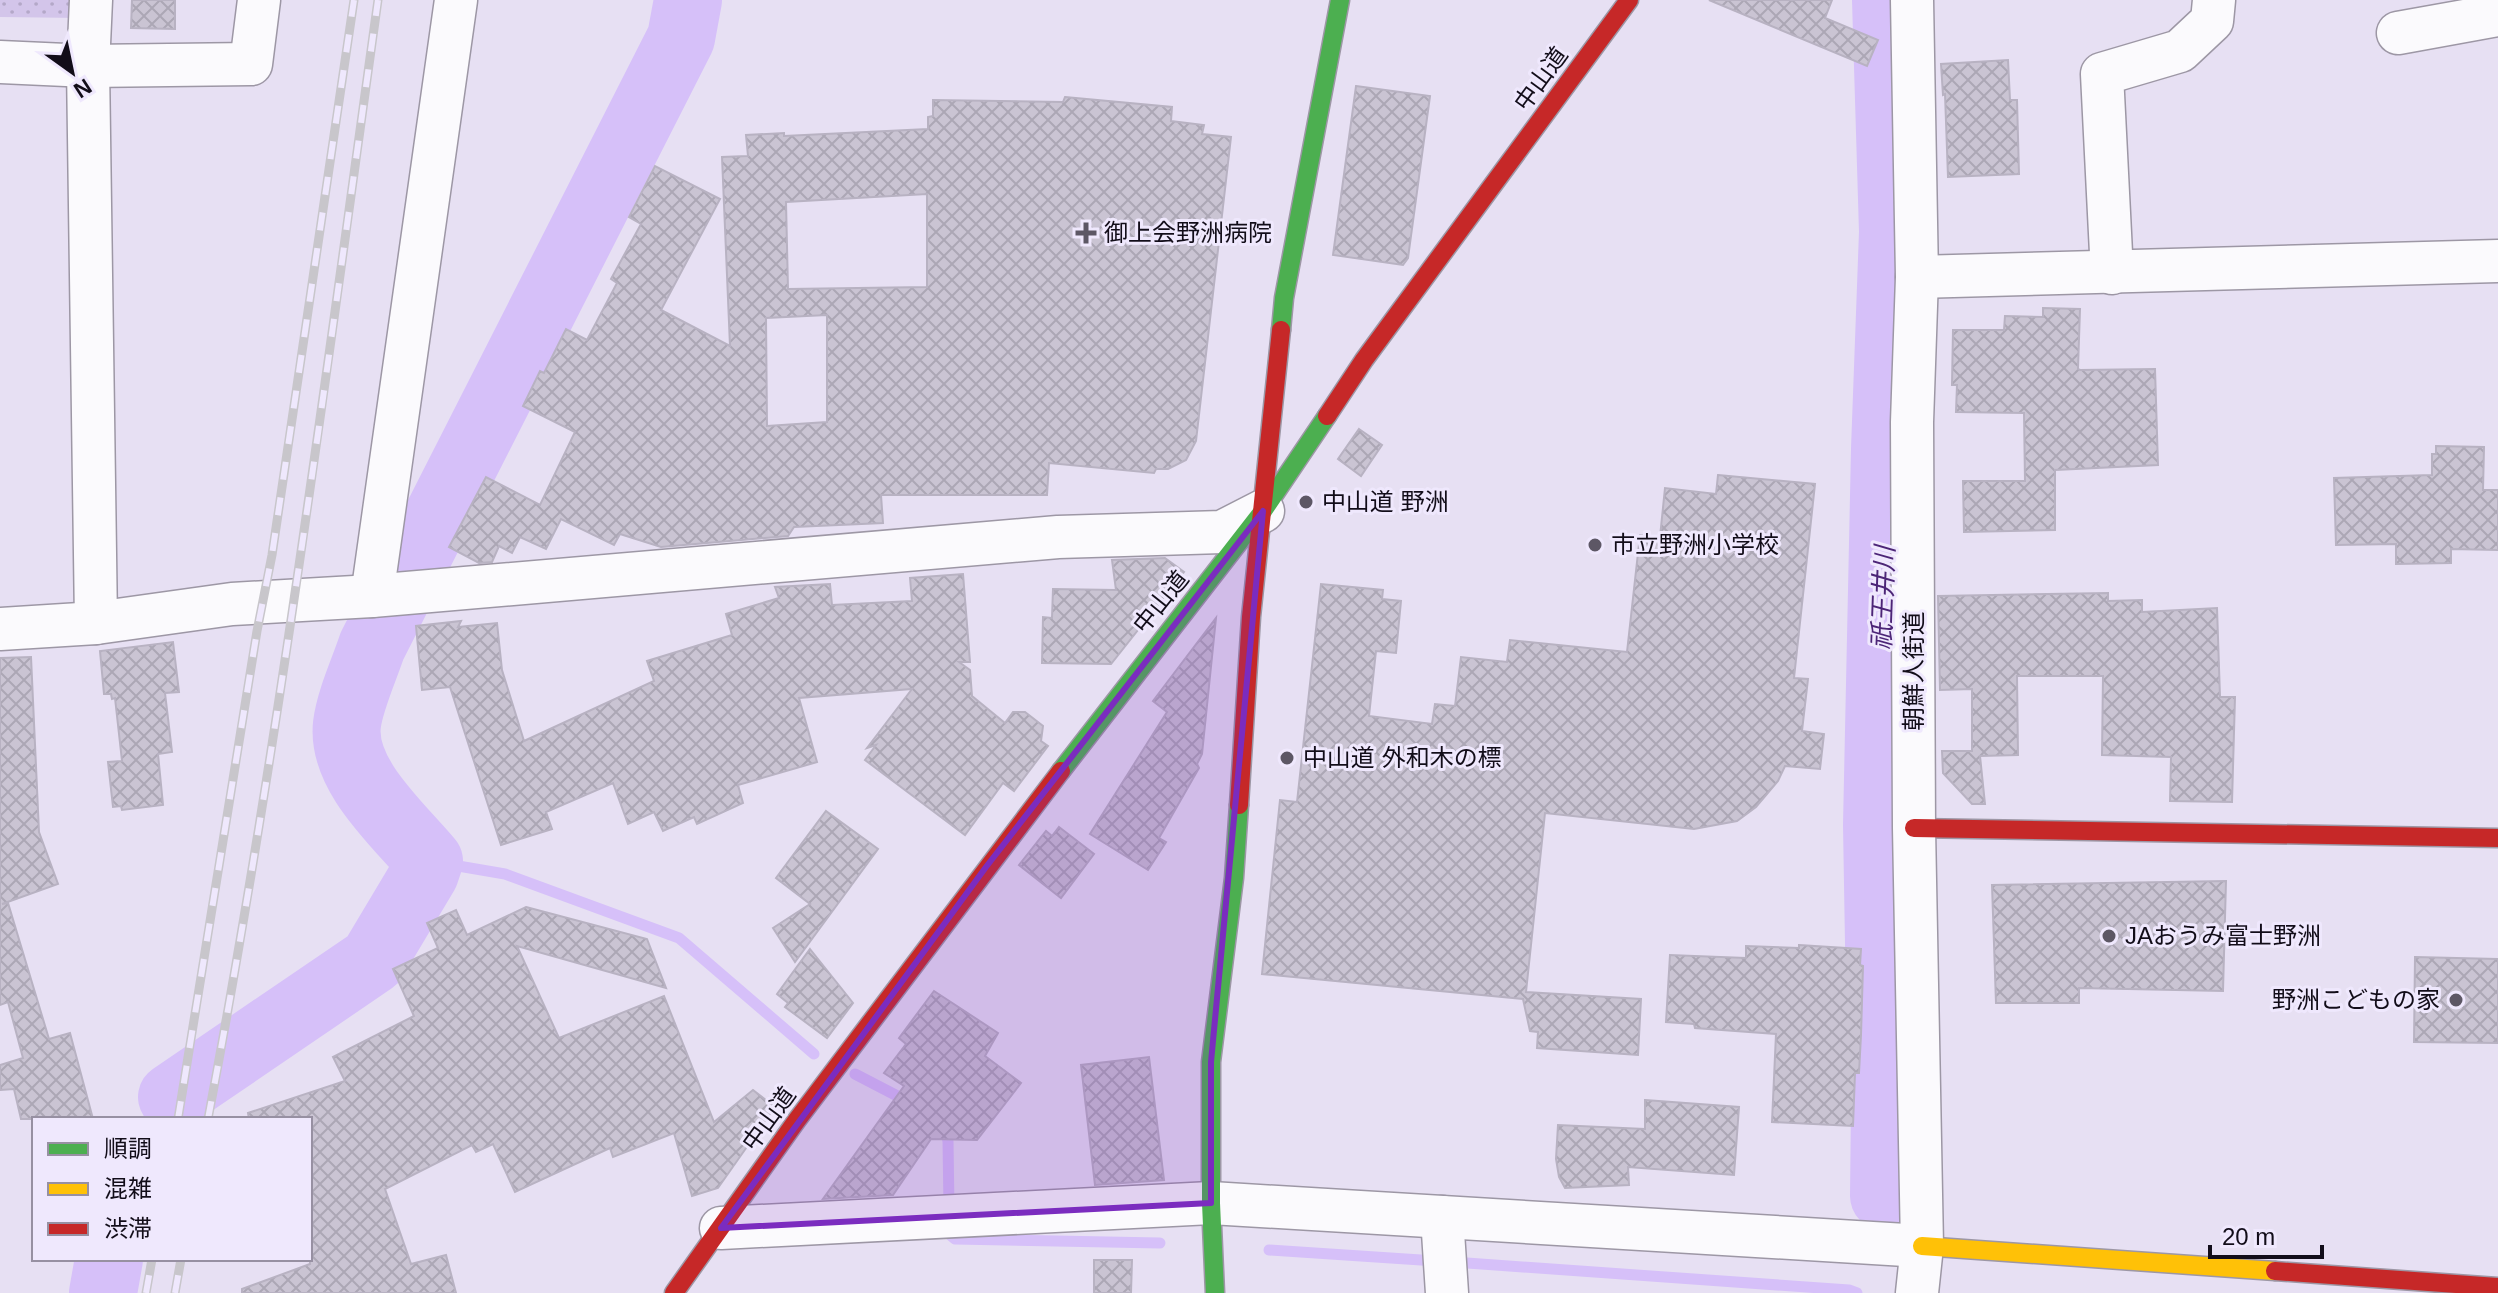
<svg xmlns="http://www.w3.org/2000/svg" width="2498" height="1293" font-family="Arial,'Noto Sans JP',sans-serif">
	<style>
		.park { fill: url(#park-dots) }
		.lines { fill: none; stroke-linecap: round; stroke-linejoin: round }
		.stream { stroke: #d6c0f9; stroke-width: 11 }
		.river { stroke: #d6c0f9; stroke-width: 68 }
		.building { fill: url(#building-cross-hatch); stroke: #b8b2c2; stroke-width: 2; fill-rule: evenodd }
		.street-casing { stroke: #9d97a5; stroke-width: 45 }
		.fast-casing { stroke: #9d97a5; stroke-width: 21 }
		.slow-casing { stroke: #9d97a5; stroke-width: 21 }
		.jam-casing { stroke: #9d97a5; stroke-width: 21 }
		.street { stroke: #fbfafd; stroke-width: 42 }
		.fast { stroke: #4caf50; stroke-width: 18 }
		.slow { stroke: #ffc107; stroke-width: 18 }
		.jam { stroke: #c62828; stroke-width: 18 }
		.rail-casing { stroke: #c8c6cb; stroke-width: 9 }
		.rail { stroke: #efe8fd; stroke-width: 6; stroke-dasharray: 18; stroke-linecap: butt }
		.marked { fill: #7b2cbf; fill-opacity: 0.2; stroke: #7b2cbf; stroke-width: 6; stroke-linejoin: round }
		.poi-dot { fill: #5d5765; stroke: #efe8fd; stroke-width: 3 }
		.labels { text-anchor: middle; stroke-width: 6; stroke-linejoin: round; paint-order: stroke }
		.street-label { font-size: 24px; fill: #120d19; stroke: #efe8fd }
		.poi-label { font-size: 24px; fill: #120d19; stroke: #efe8fd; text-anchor: start }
		.water-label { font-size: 26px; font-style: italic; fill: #4c2577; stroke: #efe8fd }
	</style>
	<defs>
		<pattern id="park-dots" width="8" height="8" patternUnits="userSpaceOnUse" patternTransform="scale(2)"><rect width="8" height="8" fill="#d3c5ea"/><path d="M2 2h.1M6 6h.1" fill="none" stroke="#b4a8c8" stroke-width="1.8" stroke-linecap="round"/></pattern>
		<pattern id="building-cross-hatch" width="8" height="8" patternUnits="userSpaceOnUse" patternTransform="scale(2)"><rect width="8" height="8" fill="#cac4d3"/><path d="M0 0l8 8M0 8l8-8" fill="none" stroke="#aca7b5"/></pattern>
	</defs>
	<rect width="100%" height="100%" fill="#e7e0f3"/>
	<path class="park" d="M0 0H80V18L0 17Z"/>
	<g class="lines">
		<g class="stream">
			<path d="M429 861 505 874 679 938 814 1054"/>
			<path d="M855 1074 907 1101"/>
			<path d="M944 1126 948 1141 949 1208"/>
			<path d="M949 1225V1234L955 1239 1160 1243"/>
			<path d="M1269 1250 1436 1261"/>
			<path d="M1453 1262 1849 1290 1857 1293"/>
		</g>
		<g class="river">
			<path d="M172 1097 373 960 425 873 429 861C398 824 341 775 347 724 350 700 364 670 372 646L681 38 688 0"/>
			<path d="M1884 1196 1885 1103 1880 1003 1877 825 1885 449 1893 232 1886 0"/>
			<path d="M103 1293 109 1259"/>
		</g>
	</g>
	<g class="building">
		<path d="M132 0H175V29L131 28Z"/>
		<path d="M1709 0H1832L1825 18 1878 40 1867 66Z"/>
		<path d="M2008 60 2010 100H2017L2019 174 1948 177 1945 94 1943 95 1941 64Z"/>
		<path d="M1356 86 1430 96 1408 258 1403 265 1333 255Z"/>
		<path d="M1065 97 1172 107 1171 121 1204 125 1202 134 1231 137 1196 441 1186 460 1168 469H1156L1154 473 1049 463 1047 495H881L883 523 794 527 788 536 661 547 620 534 614 545 561 519 546 549 520 537 512 553 499 546 492 562 479 563 449 547 486 477 540 505 575 432 523 406 540 371 544 373 566 329 587 340 617 283 611 279 641 224 629 217 655 166 720 199 661 310 730 346 722 157 748 156 746 135 784 133V136L928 129V117L933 116V100L1063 102ZM927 194V287L788 289 786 202ZM827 315V422L767 426 766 318Z"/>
		<path d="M2043 308 2080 309 2078 369 2080 370 2155 369 2158 465 2055 470V530L1964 532 1963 481H2025L2024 413 1956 412 1957 385H1952L1953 330H2004L2005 316 2043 317Z"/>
		<path d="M1359 429 1382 445 1361 476 1338 459Z"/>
		<path d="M2436 446 2484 447 2483 490H2498V550L2451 549V563L2396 564V544L2336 545 2334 478 2432 475V454H2436Z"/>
		<path d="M1718 475 1815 484 1794 678 1808 679 1802 731 1824 734 1820 769 1785 766 1778 781 1756 807 1737 821 1694 829 1545 813 1526 992 1641 999 1638 1055 1537 1048 1538 1032 1530 1031 1523 999 1262 974 1280 800 1297 802 1321 584 1383 590 1382 599 1401 601 1396 653 1376 651 1369 716 1432 724 1435 704 1455 706 1461 657 1507 662 1510 640 1627 652 1640 535 1660 537 1665 488 1716 494Z"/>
		<path d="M1165 558 1184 572 1111 664 1042 663 1043 617 1052 618 1053 589 1116 590 1112 560Z"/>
		<path d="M963 574 970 662H959L970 670 972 696 1005 723 1013 712H1025L1043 726 1041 741 1048 746 1014 791 1003 783 965 835 865 760 876 745 867 748 912 689 799 698 817 762 738 785 743 803 697 824 694 817 663 831 654 812 628 824 613 783 546 812 552 829 501 845 450 687 422 690 416 626 461 621 458 627 497 623 502 670 524 741 654 681 647 661 732 635 726 614 779 598 775 587 830 584 832 605 912 601 910 578Z"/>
		<path d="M2108 593V601L2142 600V612L2217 608 2220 697H2235L2232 802 2170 801 2171 757 2102 755 2103 676H2017L2018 755 1980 756 1985 804H1972L1943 773 1942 751H1972V689L1940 690 1938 596Z"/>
		<path d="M1216 618 1202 754 1197 764 1199 768 1159 838 1166 842 1148 870 1090 834 1167 712 1153 701Z"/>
		<path d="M173 642 179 692 165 693 172 752 158 754 163 805 122 810 121 806 113 807 108 762 122 761 115 698 112 699 111 694H104L100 651Z"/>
		<path d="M31 657 39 832 58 884 2 904 8 903 49 1039 70 1033 93 1119H21L14 1089 0 1090V1065L23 1058 8 1002 0 1005V658Z"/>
		<path d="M826 811 878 849 795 962 773 928 810 904 776 878Z"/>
		<path d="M1059 827 1094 854 1061 898 1019 865 1046 831 1052 836Z"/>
		<path d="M2226 881 2223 991 2079 988V1003H1996L1992 885Z"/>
		<path d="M526 907 647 939 666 988 517 946 559 1038 664 996 714 1122 753 1090 775 1107 718 1188 692 1196 674 1133 613 1157 610 1148 515 1192 493 1144 476 1152 472 1145 385 1189 411 1264 446 1255 456 1293H242V1289L310 1264V1119H249L248 1113 345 1081 333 1057 414 1016 393 969 438 948 427 923 456 910 467 935Z"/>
		<path d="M1799 945 1861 949 1860 965 1863 966 1861 1035 1859 1073H1855L1853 1126 1772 1122 1776 1034 1695 1028 1694 1024 1666 1022 1670 955 1746 958V946L1799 948Z"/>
		<path d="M810 949 853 1003 827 1038 785 1007 788 1003 777 994Z"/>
		<path d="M2415 957 2498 959V1043L2414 1042Z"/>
		<path d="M934 991 998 1033 985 1056 1021 1083 977 1140 931 1139 893 1195 823 1199 904 1086 884 1073 906 1044 899 1038Z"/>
		<path d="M1149 1057 1164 1180 1095 1185 1081 1065Z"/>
		<path d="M1645 1100 1739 1107 1734 1175 1628 1167 1629 1185 1565 1188 1559 1177 1556 1159 1558 1125 1645 1129Z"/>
		<path d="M1094 1260H1132L1131 1293H1094Z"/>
	</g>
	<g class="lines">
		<defs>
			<g id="street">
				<path d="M91 0 88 66 96 623"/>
				<path d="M1912 0 1917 277 1912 422 1914 828 1922 1246 1917 1293"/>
				<path d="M2398 33 2498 15"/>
				<path d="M0 62 88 66 251 64 259 0"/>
				<path d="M2112 273 2102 74 2180 51 2212 21 2214 0"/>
				<path d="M1917 277 2498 261"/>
				<path d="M372 596 456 0"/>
				<path d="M0 629 96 623 232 604 372 596 1058 537 1222 532 1263 511"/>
				<path d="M1442 1217 1447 1293"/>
				<path d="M721 1228 1211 1203 1922 1246"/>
			</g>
			<g id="fast">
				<path d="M1281 330 1284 298 1340 0"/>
				<path d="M1061 771 1263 511 1327 416"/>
				<path d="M1215 1293 1211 1203V1062L1234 878 1239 805"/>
			</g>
			<path id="slow" d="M1922 1246 2275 1271"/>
			<g id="jam">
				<path d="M1327 416 1364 360 1629 0"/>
				<path d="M1239 805 1251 617 1281 330"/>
				<path d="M1914 828 2498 838"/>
				<path d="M2275 1271 2498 1287"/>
				<path d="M674 1293 797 1120 1061 771"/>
			</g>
		</defs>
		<use href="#street" class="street-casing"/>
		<use href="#fast" class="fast-casing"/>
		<use href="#slow" class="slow-casing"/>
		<use href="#jam" class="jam-casing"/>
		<use href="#street" class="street"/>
		<use href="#fast" class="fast"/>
		<use href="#slow" class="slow"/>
		<use href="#jam" class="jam"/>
		<defs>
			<g id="rail">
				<path d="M178 1119 257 631 272 555 354 0"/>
				<path d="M208 1119C278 748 326 374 378 0"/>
				<path d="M146 1293 152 1259"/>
				<path d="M175 1293 181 1259"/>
			</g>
		</defs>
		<use href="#rail" class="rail-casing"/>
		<use href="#rail" class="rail"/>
	</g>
	<path class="marked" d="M1263 511 1211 1062V1203L721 1228 986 867Z"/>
	<g class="poi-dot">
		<path d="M1082 221h8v8h8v8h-8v8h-8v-8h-8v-8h8z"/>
		<circle cx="1306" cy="502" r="8"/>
		<circle cx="1595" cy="545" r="8"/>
		<circle cx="1287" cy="758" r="8"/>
		<circle cx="2109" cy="936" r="8"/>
		<circle cx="2456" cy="1000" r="8"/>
	</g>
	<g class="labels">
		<g class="street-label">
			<text transform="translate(1541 79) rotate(-54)" y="8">中山道</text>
			<text transform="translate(1161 602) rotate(-51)" y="8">中山道</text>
			<text transform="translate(1914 671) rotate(-90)" y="8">朝鮮人街道</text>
			<text transform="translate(769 1119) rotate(-54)" y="8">中山道</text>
		</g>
		<g class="poi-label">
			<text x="1104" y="241">御上会野洲病院</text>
			<text x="1322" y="510">中山道 野洲</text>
			<text x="1611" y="553">市立野洲小学校</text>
			<text x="1303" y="766">中山道 外和木の標</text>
			<text x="2125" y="944">JAおうみ富士野洲</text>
			<text x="2440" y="1008" text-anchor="end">野洲こどもの家</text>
		</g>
		<g class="water-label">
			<text transform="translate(1883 598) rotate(-88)" y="9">祇王井川</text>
		</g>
	</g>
	<rect x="32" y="1117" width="280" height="144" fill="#efe8fd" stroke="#9790a2" stroke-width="2"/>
	<rect x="48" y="1143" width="40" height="12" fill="#4caf50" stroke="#9790a2" stroke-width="2"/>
	<text x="104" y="1157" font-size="24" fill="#120d19">順調</text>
	<rect x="48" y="1183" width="40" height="12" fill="#ffc107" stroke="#9790a2" stroke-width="2"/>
	<text x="104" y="1197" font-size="24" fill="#120d19">混雑</text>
	<rect x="48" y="1223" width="40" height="12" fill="#c62828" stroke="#9790a2" stroke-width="2"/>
	<text x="104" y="1237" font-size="24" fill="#120d19">渋滞</text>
	<g transform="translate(72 72) rotate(147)" stroke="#efe8fd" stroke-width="6" paint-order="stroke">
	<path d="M0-6L14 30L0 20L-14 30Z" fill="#120d19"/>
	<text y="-12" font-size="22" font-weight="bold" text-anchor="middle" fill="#120d19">N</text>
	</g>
	<path d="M2210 1245v12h112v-12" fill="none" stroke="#120d19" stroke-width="4"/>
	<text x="2222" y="1245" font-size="24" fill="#120d19" stroke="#efe8fd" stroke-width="6" paint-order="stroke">20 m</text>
</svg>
